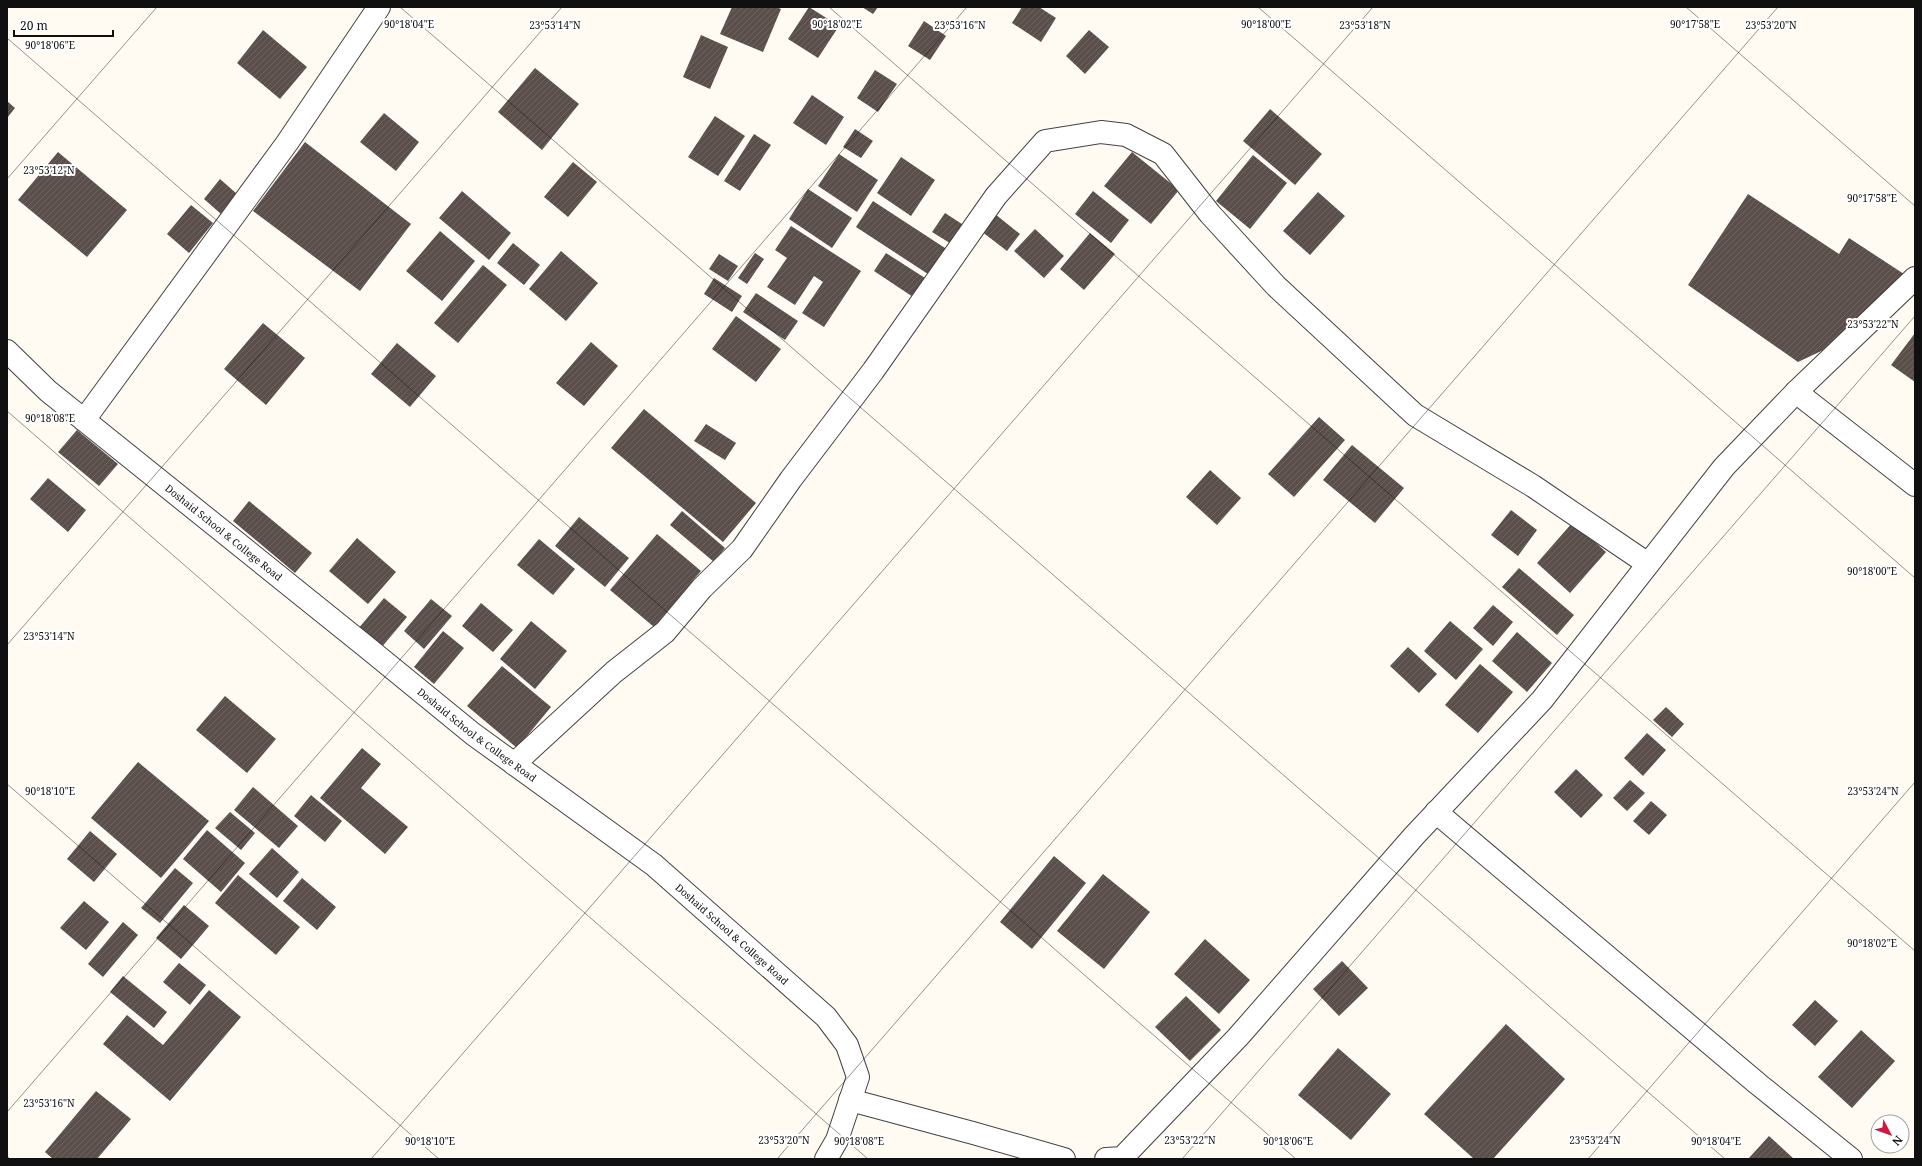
<svg xmlns="http://www.w3.org/2000/svg" width="1922" height="1166" font-family="'Noto Serif',serif">
	<style>
		.building { fill: url(#building-hatch) }
		.lines { fill: none; stroke-linecap: round; stroke-linejoin: round }
		.minor-casing { stroke: #434343; stroke-width: 24 }
		.minor { stroke: #fff; stroke-width: 22 }
		.ticks { fill: none; stroke: #101010; stroke-width: 1; stroke-opacity: 0.45 }
		.labels { text-anchor: middle; stroke-width: 4; stroke-linejoin: round; paint-order: stroke }
		.street-label { font-size: 10px; fill: #101010; stroke: #fff }
		.ticks-label { font-size: 10px; text-anchor: middle; fill: #101010; stroke: #fff; stroke-width: 4; stroke-linejoin: round; paint-order: stroke }
	</style>
	<defs>
		<pattern id="building-hatch" width="6" height="6" patternUnits="userSpaceOnUse"><rect width="6" height="6" fill="#5a4f4b"/><path d="M-1 1l2-2M0 6l6-6M5 7l2-2" fill="none" stroke="#6d6461"/></pattern>
	</defs>
	<rect width="100%" height="100%" fill="#fffbf3"/>
	<g class="building">
		<path d="M732 7H776L781 9 763 52 720 34Z"/>
		<path d="M809 7 839 26 818 58 788 39Z"/>
		<path d="M862 7H878L873 14Z"/>
		<path d="M1022 7H1039L1056 18 1041 42 1012 23Z"/>
		<path d="M924 21 946 36 930 60 908 46Z"/>
		<path d="M263 30 307 67 280 99 237 63Z"/>
		<path d="M1089 30 1109 47 1085 74 1066 56Z"/>
		<path d="M701 35 728 47 710 89 683 77Z"/>
		<path d="M535 68 579 104 542 150 498 112Z"/>
		<path d="M875 70 897 84 878 112 857 98Z"/>
		<path d="M812 95 844 117 826 145 793 123Z"/>
		<path d="M7 101 15 108 7 118Z"/>
		<path d="M1270 109 1322 154 1295 185 1243 141Z"/>
		<path d="M384 113 419 142 396 171 360 142Z"/>
		<path d="M715 116 745 136 718 176 688 157Z"/>
		<path d="M855 129 873 141 861 158 843 147Z"/>
		<path d="M754 134 771 145 740 191 724 181Z"/>
		<path d="M305 142 411 224 360 291 253 211Z"/>
		<path d="M58 152 127 210 87 257 18 200Z"/>
		<path d="M1132 152 1179 190 1151 224 1104 186Z"/>
		<path d="M839 154 878 180 857 212 818 186Z"/>
		<path d="M1253 155 1287 183 1250 229 1216 201Z"/>
		<path d="M901 157 935 180 911 216 877 193Z"/>
		<path d="M573 162 597 182 568 217 544 197Z"/>
		<path d="M220 179 237 194 221 214 204 199Z"/>
		<path d="M808 189 852 218 832 248 789 219Z"/>
		<path d="M462 191 511 233 489 260 439 218Z"/>
		<path d="M1093 191 1129 220 1111 243 1075 214Z"/>
		<path d="M1318 192 1345 216 1310 255 1283 231Z"/>
		<path d="M1748 194 1839 254 1849 238 1907 276 1851 337 1798 362 1688 285Z"/>
		<path d="M873 201 948 250 931 276 856 227Z"/>
		<path d="M191 205 213 223 189 253 167 234Z"/>
		<path d="M945 213 965 226 953 245 932 232Z"/>
		<path d="M995 214 1020 234 1007 251 981 231Z"/>
		<path d="M791 226 861 271 824 327 802 313 823 282 814 276 795 305 767 287 787 258 775 250Z"/>
		<path d="M1035 229 1064 256 1044 278 1014 251Z"/>
		<path d="M440 231 475 261 442 301 406 271Z"/>
		<path d="M1090 233 1115 254 1084 290 1060 269Z"/>
		<path d="M513 243 540 265 524 285 497 263Z"/>
		<path d="M561 251 598 283 566 321 529 289Z"/>
		<path d="M755 253 764 259 747 284 738 278Z"/>
		<path d="M886 253 925 278 913 297 874 271Z"/>
		<path d="M719 254 738 266 728 281 709 269Z"/>
		<path d="M483 265 507 285 458 343 434 323Z"/>
		<path d="M714 278 742 296 732 312 704 294Z"/>
		<path d="M756 293 798 321 785 340 743 312Z"/>
		<path d="M736 316 781 349 756 382 712 349Z"/>
		<path d="M263 323 305 358 266 405 224 369Z"/>
		<path d="M1915 333V382L1891 365Z"/>
		<path d="M591 342 618 366 584 406 556 383Z"/>
		<path d="M397 343 436 376 410 407 371 374Z"/>
		<path d="M644 409 756 503 723 542 611 448Z"/>
		<path d="M1319 417 1345 440 1294 497 1268 474Z"/>
		<path d="M706 424 736 443 725 460 694 441Z"/>
		<path d="M77 430 118 464 99 486 58 452Z"/>
		<path d="M1352 445 1404 488 1375 523 1323 480Z"/>
		<path d="M1210 470 1241 498 1217 525 1186 497Z"/>
		<path d="M48 478 86 510 68 532 30 499Z"/>
		<path d="M249 501 312 553 295 573 233 521Z"/>
		<path d="M1511 510 1537 530 1518 556 1491 535Z"/>
		<path d="M682 511 725 548 714 562 670 525Z"/>
		<path d="M579 517 629 558 605 587 555 546Z"/>
		<path d="M1573 522 1606 552 1570 593 1537 563Z"/>
		<path d="M657 534 701 571 654 627 610 590Z"/>
		<path d="M357 538 396 572 368 604 329 571Z"/>
		<path d="M539 539 575 569 553 595 517 565Z"/>
		<path d="M1519 568 1574 615 1557 635 1502 587Z"/>
		<path d="M384 598 407 617 381 648 358 629Z"/>
		<path d="M431 599 452 616 424 649 404 631Z"/>
		<path d="M481 603 513 630 493 652 462 626Z"/>
		<path d="M1493 605 1513 622 1493 646 1473 628Z"/>
		<path d="M531 621 567 651 535 689 500 659Z"/>
		<path d="M1450 621 1483 649 1456 680 1424 651Z"/>
		<path d="M443 631 464 648 434 684 414 667Z"/>
		<path d="M1517 632 1552 663 1527 692 1492 661Z"/>
		<path d="M1408 647 1437 674 1419 693 1390 666Z"/>
		<path d="M1480 664 1513 692 1478 733 1445 705Z"/>
		<path d="M502 666 551 707 517 748 467 706Z"/>
		<path d="M225 696 276 739 247 773 196 730Z"/>
		<path d="M1666 707 1684 724 1672 737 1653 720Z"/>
		<path d="M1647 733 1666 750 1643 776 1624 758Z"/>
		<path d="M362 748 381 764 361 788 408 827 385 854 320 798Z"/>
		<path d="M138 762 209 821 161 878 91 818Z"/>
		<path d="M1576 769 1603 795 1581 818 1554 792Z"/>
		<path d="M1630 780 1645 793 1627 811 1613 798Z"/>
		<path d="M253 787 298 826 279 848 234 810Z"/>
		<path d="M311 795 342 821 325 842 294 816Z"/>
		<path d="M1651 801 1667 815 1649 835 1633 821Z"/>
		<path d="M230 812 255 833 241 850 215 828Z"/>
		<path d="M207 830 245 863 221 892 183 859Z"/>
		<path d="M90 831 117 854 94 882 67 859Z"/>
		<path d="M272 848 299 872 277 898 249 874Z"/>
		<path d="M1054 856 1086 883 1032 949 1000 922Z"/>
		<path d="M175 868 193 883 160 923 141 908Z"/>
		<path d="M1103 874 1150 912 1104 969 1057 931Z"/>
		<path d="M238 875 300 927 276 955 215 903Z"/>
		<path d="M302 878 336 907 317 930 283 901Z"/>
		<path d="M84 901 109 922 86 950 60 928Z"/>
		<path d="M184 905 209 926 181 959 156 938Z"/>
		<path d="M123 922 138 935 103 977 88 964Z"/>
		<path d="M1205 939 1250 980 1219 1014 1174 974Z"/>
		<path d="M1342 961 1368 988 1339 1016 1313 989Z"/>
		<path d="M179 963 206 985 190 1005 163 982Z"/>
		<path d="M123 976 167 1012 154 1028 110 992Z"/>
		<path d="M209 990 241 1017 170 1101 103 1044 127 1015 163 1045Z"/>
		<path d="M1186 996 1221 1030 1190 1061 1155 1027Z"/>
		<path d="M1815 1000 1838 1021 1815 1046 1792 1025Z"/>
		<path d="M1506 1024 1565 1079 1493 1159H1474L1424 1114Z"/>
		<path d="M1861 1030 1895 1061 1852 1108 1818 1077Z"/>
		<path d="M1338 1048 1391 1094 1351 1140 1298 1095Z"/>
		<path d="M96 1091 131 1119 97 1159H53L45 1152Z"/>
		<path d="M1769 1136 1794 1159H1748Z"/>
	</g>
	<g class="lines">
		<defs>
			<g id="minor">
				<path id="s1" d="M7 351 48 391 364 645 473 734 654 865 826 1017 847 1045 858 1077 837 1140 826 1159"/>
				<path d="M1796 392 1915 485"/>
				<path d="M84 420 287 143 379 7"/>
				<path d="M514 764 614 672 665 632 702 588 742 549 791 479 873 371 996 196 1045 141 1101 132 1126 135 1163 154 1210 214 1276 286 1415 415 1533 486 1648 564"/>
				<path d="M1436 812 1758 1084 1851 1159"/>
				<path d="M850 1100 973 1133 1064 1159"/>
				<path d="M1106 1159 1122 1158 1238 1037 1414 836 1542 700 1724 467 1796 392 1915 278"/>
			</g>
		</defs>
		<use href="#minor" class="minor-casing"/>
		<use href="#minor" class="minor"/>
	</g>
	<path class="ticks" d="M400 7 1725 1159M829 7 1915 951M1258 7 1915 578M1686 7 1915 206M7 38 1296 1159M7 179 157 7M7 411 868 1159M7 645 562 7M7 784 439 1159M7 1112 967 7M7 1156 10 1159M371 1159 1373 7M777 1159 1778 7M1182 1159 1915 316M1588 1159 1915 782"/>
	<g class="labels">
		<g class="street-label">
			<text dy="4" stroke="none"><textPath href="#s1" startOffset="283">Doshaid School &amp; College Road</textPath></text>
			<text dy="4" stroke="none"><textPath href="#s1" startOffset="607">Doshaid School &amp; College Road</textPath></text>
			<text dy="4" stroke="none"><textPath href="#s1" startOffset="931">Doshaid School &amp; College Road</textPath></text>
		</g>
	</g>
	<g class="ticks-label">
		<text x="409" y="28">90°18'04"E</text>
		<text x="837" y="28">90°18'02"E</text>
		<text x="1266" y="28">90°18'00"E</text>
		<text x="1695" y="28">90°17'58"E</text>
		<text x="1365" y="29">23°53'18"N</text>
		<text x="555" y="29">23°53'14"N</text>
		<text x="960" y="29">23°53'16"N</text>
		<text x="1771" y="29">23°53'20"N</text>
		<text x="50" y="49">90°18'06"E</text>
		<text x="49" y="174">23°53'12"N</text>
		<text x="1872" y="202">90°17'58"E</text>
		<text x="1873" y="328">23°53'22"N</text>
		<text x="50" y="422">90°18'08"E</text>
		<text x="1872" y="575">90°18'00"E</text>
		<text x="49" y="640">23°53'14"N</text>
		<text x="1873" y="795">23°53'24"N</text>
		<text x="50" y="795">90°18'10"E</text>
		<text x="1872" y="947">90°18'02"E</text>
		<text x="49" y="1107">23°53'16"N</text>
		<text x="784" y="1144">23°53'20"N</text>
		<text x="1190" y="1144">23°53'22"N</text>
		<text x="1595" y="1144">23°53'24"N</text>
		<text x="430" y="1145">90°18'10"E</text>
		<text x="859" y="1145">90°18'08"E</text>
		<text x="1288" y="1145">90°18'06"E</text>
		<text x="1716" y="1145">90°18'04"E</text>
	</g>
	<rect width="1922" height="1166" fill="none" stroke="#101010" stroke-width="16"/>
	<g transform="translate(1890 1134) rotate(131)"><circle r="19" fill="#ffffff" stroke="#9f9f9f"/>
	<path d="M0-3L7 15L0 10L-7 15Z" fill="#cf1940"/>
	<text y="-6" font-size="11" font-weight="bold" text-anchor="middle" fill="#101010">N</text>
	</g>
	<path d="M14 30v6h99v-6" fill="none" stroke="#101010" stroke-width="2"/>
	<text x="20" y="30" font-size="12" fill="#101010" stroke="#ffffff" stroke-width="3" paint-order="stroke">20 m</text>
</svg>
